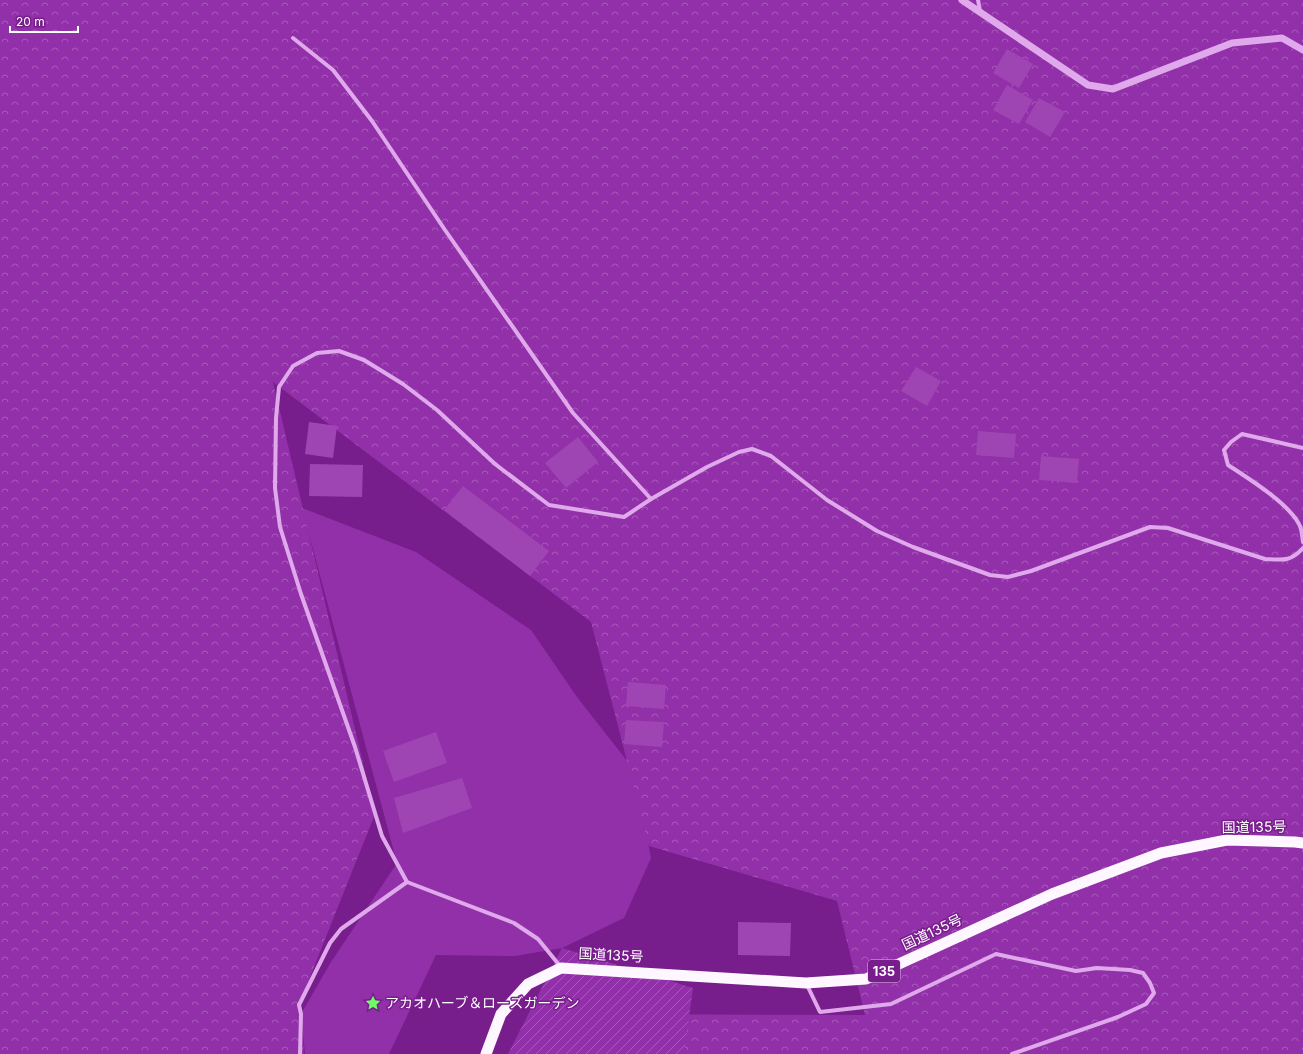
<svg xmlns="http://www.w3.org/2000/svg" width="1303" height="1054" font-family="Inter,'Noto Sans JP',sans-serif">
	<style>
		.grass { fill: #9230a9 }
		.forest { fill: url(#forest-crowns) }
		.garden { fill: url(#garden-furrows) }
		.building { fill: #9f45b3 }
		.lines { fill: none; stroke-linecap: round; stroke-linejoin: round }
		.minor { stroke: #dfa9ec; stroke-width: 4 }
		.tertiary { stroke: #dfa9ec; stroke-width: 7 }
		.trunk { stroke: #fef7ff; stroke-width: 11 }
		.labels { text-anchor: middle; stroke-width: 3; stroke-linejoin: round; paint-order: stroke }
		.shield { fill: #781d8c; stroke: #d6bbdc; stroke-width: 1 }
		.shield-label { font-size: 13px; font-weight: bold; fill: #fff }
		.street-label { font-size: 14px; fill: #fff; stroke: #781d8c }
		.poi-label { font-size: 14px; fill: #fff; stroke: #781d8c; text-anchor: start }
	</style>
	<defs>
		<pattern id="forest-crowns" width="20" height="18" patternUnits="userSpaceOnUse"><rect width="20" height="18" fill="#9230a9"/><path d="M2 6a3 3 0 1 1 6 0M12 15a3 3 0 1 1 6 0" fill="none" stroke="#a859ba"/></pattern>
		<pattern id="garden-furrows" width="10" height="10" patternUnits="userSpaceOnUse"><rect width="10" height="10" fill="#9230a9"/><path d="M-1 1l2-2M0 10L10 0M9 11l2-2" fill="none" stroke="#a859ba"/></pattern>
	</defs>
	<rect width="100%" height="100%" fill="#781d8c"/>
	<path class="grass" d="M302 508 416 552 531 630 577 697 635 771 651 858 624 918 562 948 515 956 436 955 389 1054H305L301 1014 331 962 397 863Z"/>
	<path class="forest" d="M0 0H1303V1054H604L586 1014 865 1015 837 901 649 846 591 622 273 382 375 814 300 1002 304 1054H0Z"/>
	<path class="garden" d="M562 948 693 988 684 1054H508Z"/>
	<g class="building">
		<path d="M1007 49 1033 64 1019 88 993 73Z"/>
		<path d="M1007 85 1033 100 1019 124 993 110Z"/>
		<path d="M1039 98 1065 112 1050 137 1025 122Z"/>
		<path d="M916 367 941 381 927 406 901 391Z"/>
		<path d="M309 422 337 426 333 458 305 454Z"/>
		<path d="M978 431 1016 434 1014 458 976 455Z"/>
		<path d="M578 437 598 462 566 488 545 463Z"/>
		<path d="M1041 456 1079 459 1077 483 1039 480Z"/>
		<path d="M310 464 363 465 362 497 309 496Z"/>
		<path d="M463 486 549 551 530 576 444 510Z"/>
		<path d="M628 682 666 685 664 709 626 706Z"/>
		<path d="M626 720 664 722 662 747 624 744Z"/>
		<path d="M436 732 447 763 394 782 383 751Z"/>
		<path d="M462 778 472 808 403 833 394 798Z"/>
		<path d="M738 922 791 923 790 956 738 955Z"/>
	</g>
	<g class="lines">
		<g class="minor">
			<path d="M978 0 980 11"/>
			<path d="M293 38 333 70 372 121 445 230 573 413 651 499"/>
			<path d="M1303 448 1242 434 1231 442 1224 450 1228 465C1249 479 1287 502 1299 524 1302 529 1302 537 1303 542"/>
			<path d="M560 966 538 939 514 923 407 882 382 836 355 747 301 594 280 527 275 488 276 418 279 387 293 366 317 353 339 351 364 360 403 384 437 410 495 464 549 505 624 517 651 499 707 467 739 452 752 449 771 456 827 500 877 531 913 547 990 575 1008 577 1031 571 1150 527 1168 528 1265 559C1283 560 1290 562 1303 548"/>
			<path d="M807 985 820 1012 891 1004 996 954 1076 971 1097 968 1130 970 1143 973 1150 983 1154 993 1146 1004 1118 1017 1012 1054"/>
			<path d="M300 1054 301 1014 299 1005 330 943 341 929 407 882"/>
		</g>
		<path class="tertiary" d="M962 0 1088 85 1113 89 1232 43 1282 38 1303 50"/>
		<path class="trunk" d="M486 1054 501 1014 528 984 561 968 806 983 866 979 1052 894 1161 853 1227 840 1295 842 1303 843"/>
	</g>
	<defs>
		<symbol id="sight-bare" viewBox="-9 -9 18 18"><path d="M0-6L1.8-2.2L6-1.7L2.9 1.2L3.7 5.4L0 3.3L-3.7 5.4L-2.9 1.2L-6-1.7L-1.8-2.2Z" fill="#6dfc68" stroke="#781d8c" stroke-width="2.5" paint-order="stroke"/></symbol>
	</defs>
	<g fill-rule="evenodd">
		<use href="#sight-bare" x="362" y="992" width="22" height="22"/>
	</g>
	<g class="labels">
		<rect class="shield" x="868" y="960" width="32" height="22" rx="3"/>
		<g class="shield-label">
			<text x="884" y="976">135</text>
		</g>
		<g class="street-label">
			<text transform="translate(1254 827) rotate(-1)" y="5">国道135号</text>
			<text transform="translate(932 932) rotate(-25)" y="5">国道135号</text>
			<text transform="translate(611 955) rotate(3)" y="5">国道135号</text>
		</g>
		<g class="poi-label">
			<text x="385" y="1008">アカオハーブ＆ローズガーデン</text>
		</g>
	</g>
	<path d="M10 26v6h68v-6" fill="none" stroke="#ffffff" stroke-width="2"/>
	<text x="16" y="26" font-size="12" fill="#ffffff" stroke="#781d8c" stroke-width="3" paint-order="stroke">20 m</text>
</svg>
